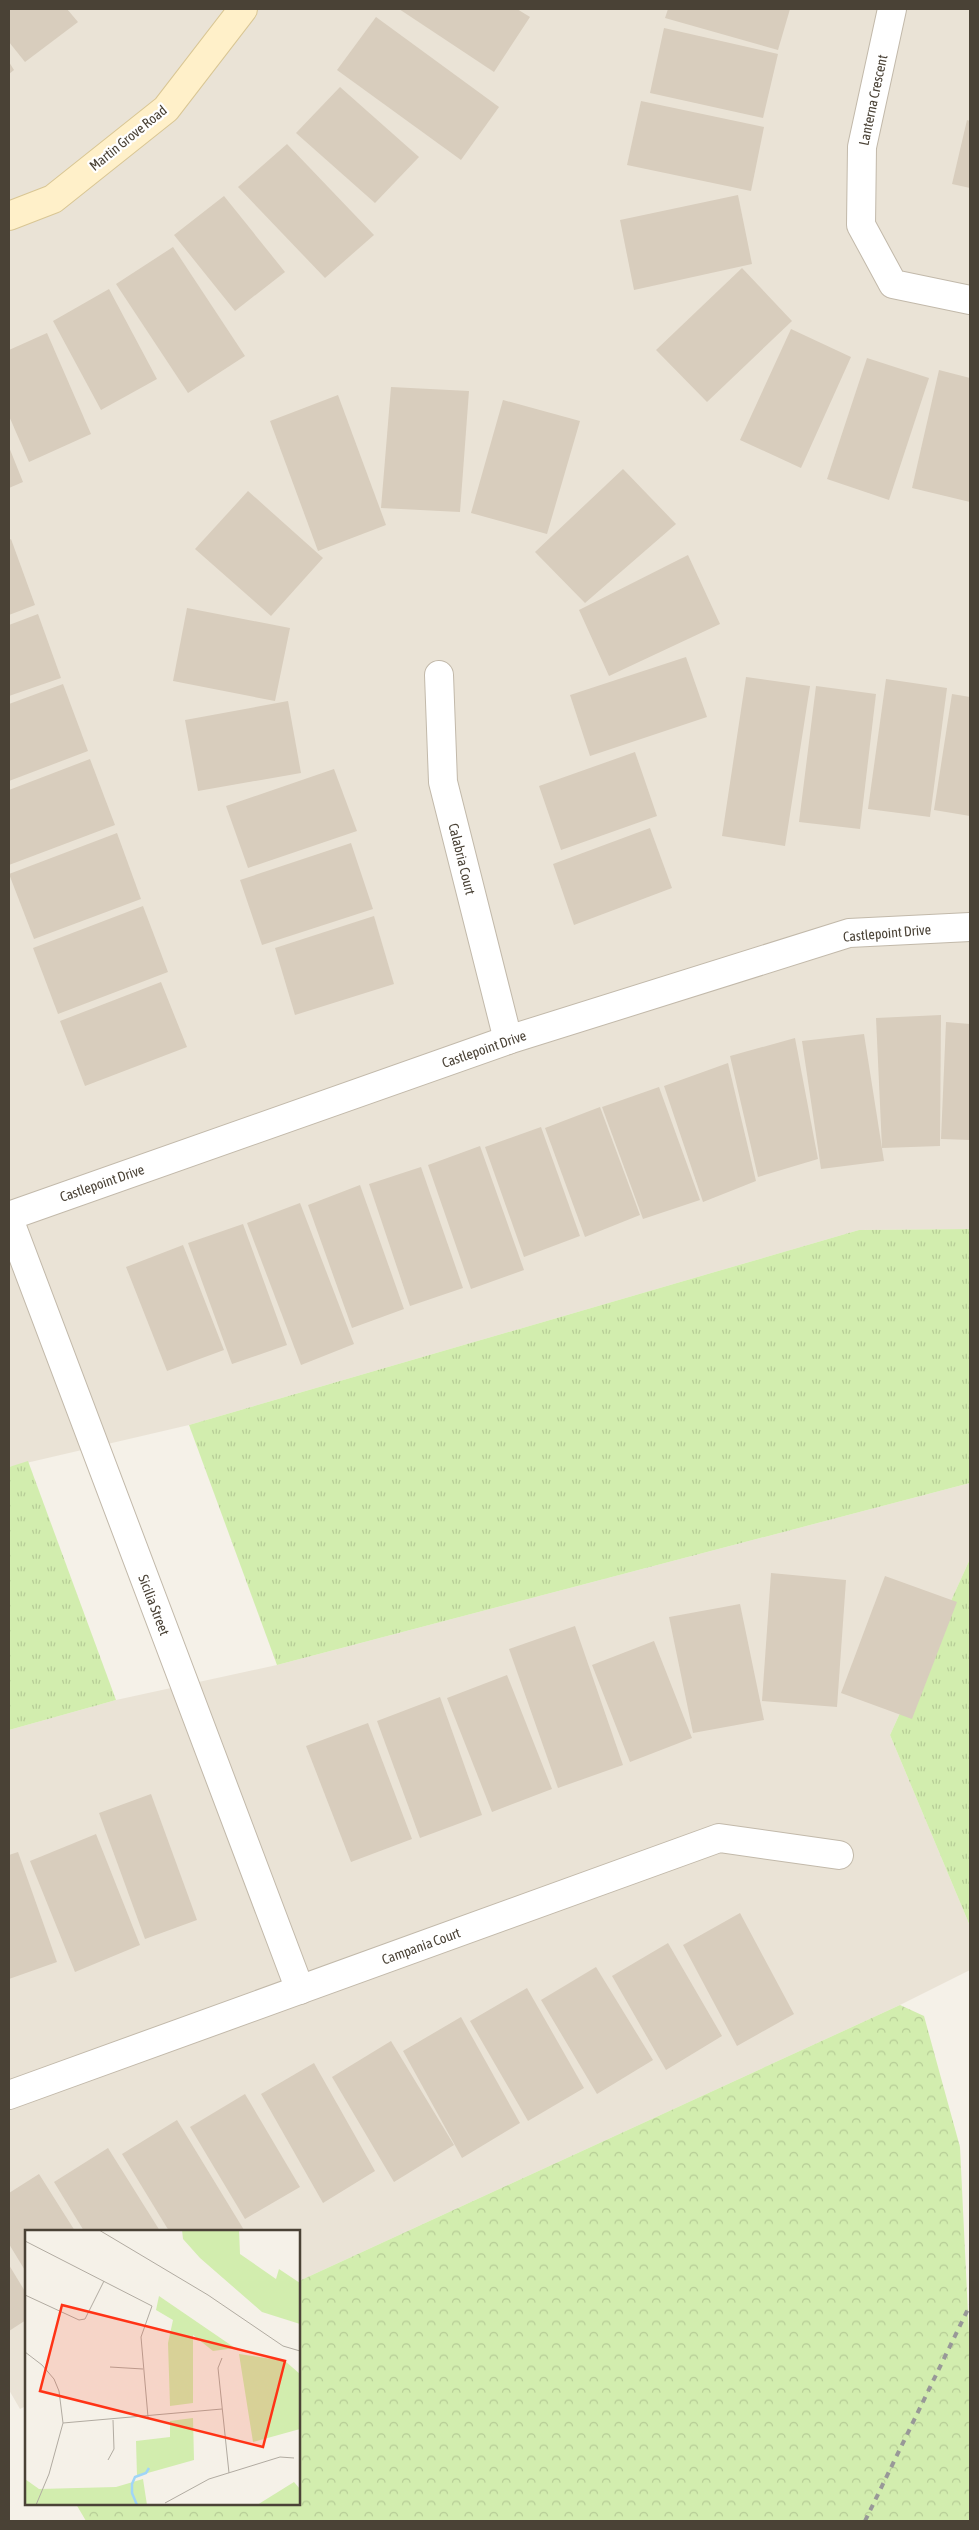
<svg xmlns="http://www.w3.org/2000/svg" width="979" height="2530" font-family="'Asap Condensed',sans-serif">
	<style>
		.residential { fill: #eae3d6 }
		.forest { fill: url(#forest-crowns) }
		.park { fill: url(#park-tufts) }
		.building { fill: #d8cdbd }
		.lines { fill: none; stroke-linecap: round; stroke-linejoin: round }
		.street-casing { stroke: #c2b9aa; stroke-width: 30 }
		.secondary-casing { stroke: #d9c694; stroke-width: 30 }
		.street { stroke: #fff; stroke-width: 28 }
		.secondary { stroke: #fff0c9; stroke-width: 28 }
		.rail { stroke: #989898; stroke-width: 4; stroke-dasharray: 6 6; stroke-linecap: butt }
		.labels { text-anchor: middle; stroke-width: 4.5; stroke-linejoin: round; paint-order: stroke }
		.street-label { font-size: 14px; fill: #4a4236; stroke: #fff }
		.inset-river { fill: none; stroke: #a0d5f7; stroke-width: 2.5 }
		.inset-road { fill: none; stroke: #b1aba1; stroke-width: 1 }
		.view { fill: #ff3316; fill-opacity: 0.15; stroke: #ff3316; stroke-width: 2.5 }
		.inset-edge { fill: none; stroke: #4a4236; stroke-width: 2.5 }
	</style>
	<defs>
		<pattern id="forest-crowns" width="20" height="18" patternUnits="userSpaceOnUse" patternTransform="scale(1.25)"><rect width="20" height="18" fill="#d2edae"/><path d="M2 6a3 3 0 1 1 6 0M12 15a3 3 0 1 1 6 0" fill="none" stroke="#b6cc96"/></pattern>
		<pattern id="park-tufts" width="24" height="20" patternUnits="userSpaceOnUse" patternTransform="scale(1.25)"><rect width="24" height="20" fill="#d2edae"/><path d="M3 7l-1-3M5 7V3M7 7l1-3M15 17l-1-3M17 17v-4M19 17l1-3" fill="none" stroke="#b6cc96"/></pattern>
	</defs>
	<rect width="100%" height="100%" fill="#f5f1e8"/>
	<g class="residential">
		<path d="M9 9H970V1229L859 1230 189 1425 9 1467Z"/>
		<path d="M970 1483V1559L890 1735 970 1926V1970L900 2005 299 2281V2231H26V2406L20 2409 9 2390V1730L116 1700 277 1665Z"/>
	</g>
	<path class="forest" d="M900 2005 924 2016 960 2147 970 2355V2521H86L76 2504H299V2281Z"/>
	<g class="park">
		<path d="M970 1229V1483L277 1665 189 1425 859 1230Z"/>
		<path d="M28 1461 116 1700 9 1730V1467Z"/>
		<path d="M970 1559V1926L890 1735Z"/>
	</g>
	<g class="building">
		<path d="M9 9H67L78 22 25 62 9 42Z"/>
		<path d="M399 9H517L530 17 494 72Z"/>
		<path d="M668 9H790L778 50 665 18Z"/>
		<path d="M376 17 499 107 461 160 337 70Z"/>
		<path d="M664 28 778 54 763 118 650 93Z"/>
		<path d="M9 62 14 70 9 74Z"/>
		<path d="M340 87 419 157 375 203 296 133Z"/>
		<path d="M641 101 764 127 751 191 627 165Z"/>
		<path d="M967 120 970 121V188L952 184Z"/>
		<path d="M287 144 374 235 325 278 238 187Z"/>
		<path d="M738 195 752 264 634 290 620 220Z"/>
		<path d="M224 196 285 272 235 311 174 235Z"/>
		<path d="M173 247 245 356 188 393 116 284Z"/>
		<path d="M742 268 792 321 707 402 656 350Z"/>
		<path d="M109 289 157 379 101 410 53 321Z"/>
		<path d="M791 329 851 357 801 468 740 440Z"/>
		<path d="M47 333 91 434 29 462 9 416V350Z"/>
		<path d="M867 358 929 378 889 500 827 479Z"/>
		<path d="M939 370 970 378V502L912 488Z"/>
		<path d="M391 387 469 391 460 512 381 508Z"/>
		<path d="M338 395 386 525 318 551 270 421Z"/>
		<path d="M503 400 580 421 547 534 471 513Z"/>
		<path d="M9 447 23 482 9 488Z"/>
		<path d="M623 469 676 524 585 603 535 552Z"/>
		<path d="M248 491 323 558 271 616 195 549Z"/>
		<path d="M11 539 35 605 9 615V540Z"/>
		<path d="M688 555 720 624 609 676 579 610Z"/>
		<path d="M187 608 290 628 275 701 173 681Z"/>
		<path d="M38 614 61 678 9 696V625Z"/>
		<path d="M686 657 707 717 590 756 570 695Z"/>
		<path d="M746 677 810 686 785 846 722 836Z"/>
		<path d="M886 679 947 688 930 817 868 809Z"/>
		<path d="M63 684 88 751 9 781V704Z"/>
		<path d="M816 686 876 694 860 829 799 822Z"/>
		<path d="M952 694 970 697V816L934 810Z"/>
		<path d="M288 701 301 773 198 791 185 720Z"/>
		<path d="M635 752 657 816 561 850 539 786Z"/>
		<path d="M90 759 115 825 9 865V790Z"/>
		<path d="M334 769 357 831 248 868 226 806Z"/>
		<path d="M650 828 672 888 574 925 553 864Z"/>
		<path d="M117 833 141 899 34 939 9 874Z"/>
		<path d="M351 843 373 909 262 945 240 880Z"/>
		<path d="M143 906 168 972 58 1014 33 948Z"/>
		<path d="M374 916 394 984 295 1015 275 948Z"/>
		<path d="M161 982 187 1047 85 1086 60 1021Z"/>
		<path d="M941 1015 940 1146 882 1148 876 1018Z"/>
		<path d="M946 1022 970 1024V1140L941 1139Z"/>
		<path d="M864 1034 884 1161 821 1169 802 1041Z"/>
		<path d="M795 1038 818 1159 758 1177 730 1056Z"/>
		<path d="M728 1063 756 1181 703 1202 664 1086Z"/>
		<path d="M659 1087 700 1200 643 1219 602 1107Z"/>
		<path d="M600 1107 640 1215 585 1237 545 1128Z"/>
		<path d="M541 1127 580 1236 524 1257 485 1147Z"/>
		<path d="M480 1146 524 1270 471 1289 428 1165Z"/>
		<path d="M421 1167 463 1288 410 1306 369 1184Z"/>
		<path d="M360 1185 404 1309 352 1328 308 1205Z"/>
		<path d="M300 1203 354 1344 301 1365 247 1223Z"/>
		<path d="M243 1224 287 1345 232 1364 188 1243Z"/>
		<path d="M183 1245 224 1350 167 1371 126 1267Z"/>
		<path d="M771 1573 846 1580 837 1707 762 1701Z"/>
		<path d="M885 1576 957 1602 912 1719 841 1693Z"/>
		<path d="M740 1604 764 1720 693 1733 669 1617Z"/>
		<path d="M575 1626 623 1765 558 1788 509 1649Z"/>
		<path d="M654 1641 692 1738 630 1762 592 1665Z"/>
		<path d="M507 1675 552 1789 492 1812 447 1698Z"/>
		<path d="M440 1697 482 1815 420 1838 377 1721Z"/>
		<path d="M368 1723 412 1839 351 1862 306 1746Z"/>
		<path d="M151 1794 197 1920 145 1939 99 1813Z"/>
		<path d="M96 1834 140 1945 75 1972 30 1861Z"/>
		<path d="M18 1852 57 1962 9 1979V1855Z"/>
		<path d="M740 1913 794 2014 737 2046 683 1945Z"/>
		<path d="M668 1943 722 2036 666 2070 612 1976Z"/>
		<path d="M596 1967 653 2060 597 2094 541 2000Z"/>
		<path d="M527 1988 584 2088 528 2121 470 2021Z"/>
		<path d="M461 2017 520 2123 462 2158 403 2051Z"/>
		<path d="M391 2041 454 2145 394 2182 332 2077Z"/>
		<path d="M314 2063 375 2171 323 2203 261 2094Z"/>
		<path d="M245 2094 300 2187 245 2219 190 2127Z"/>
		<path d="M177 2120 244 2230 242 2231H169L122 2154Z"/>
		<path d="M108 2148 160 2231H84L54 2182Z"/>
		<path d="M39 2174 75 2231H26V2272L9 2244V2193Z"/>
		<path d="M9 2265 26 2293V2320L9 2331Z"/>
	</g>
	<g class="lines">
		<defs>
			<g id="street">
				<path d="M892 9 862 147 861 225 893 284 970 300"/>
				<path d="M439 675 443 782 508 1040"/>
				<path d="M9 1216 508 1040 849 933 970 927"/>
				<path d="M9 1219 300 1990"/>
				<path d="M9 2095 719 1838 839 1855"/>
			</g>
			<path id="secondary" d="M9 216 53 199 166 109 243 9"/>
		</defs>
		<use href="#street" class="street-casing"/>
		<use href="#secondary" class="secondary-casing"/>
		<use href="#street" class="street"/>
		<use href="#secondary" class="secondary"/>
		<path class="rail" d="M865 2521 970 2305"/>
	</g>
	<g class="labels">
		<g class="street-label">
			<text transform="translate(873 100) rotate(-78)" y="5">Lanterna Crescent</text>
			<text transform="translate(128 138) rotate(-39)" y="5">Martin Grove Road</text>
			<text transform="translate(462 859) rotate(76)" y="5">Calabria Court</text>
			<text transform="translate(887 933) rotate(-5)" y="5">Castlepoint Drive</text>
			<text transform="translate(484 1049) rotate(-19)" y="5">Castlepoint Drive</text>
			<text transform="translate(102 1183) rotate(-19)" y="5">Castlepoint Drive</text>
			<text transform="translate(154 1605) rotate(69)" y="5">Sicilia Street</text>
			<text transform="translate(421 1946) rotate(-20)" y="5">Campania Court</text>
		</g>
	</g>
	<g transform="translate(25 2230)">
		<rect width="275" height="275" fill="#f5f1e8"/>
		<path d="M0 249 14 259 91 257 118 249 122 275H0ZM269 252 275 259V275H232Z" fill="#d2edae"/>
		<path d="M157 0H214L215 24 251 49 254 39 275 53V94L237 82 175 28 158 9ZM214 124 260 131 275 144V199L228 212Z" fill="#d2edae"/>
		<path d="M134 66 210 118 188 121 168 105V173L145 176 143 113 148 90 131 80ZM168 188 169 230 112 246 111 211 145 207V191Z" fill="#d2edae"/>
		<path class="inset-river" d="M112 275 107 263V254L110 247 121 243 124 238"/>
		<path class="inset-road" d="M74 0 183 65 258 116 275 121M0 11 127 76 116 107 123 187M0 65 54 90 60 89 79 51M0 122 17 135 29 149 34 161 38 193 24 244 11 275M197 128 193 138 204 243M85 137 118 139M38 193 197 179M83 230 89 219 88 190M140 273 184 249 255 227 269 228"/>
		<path class="view" d="M37 75 260 131 238 217 15 161Z"/>
		<rect width="275" height="275" class="inset-edge"/>
	</g>
	<rect width="979" height="2530" fill="none" stroke="#4a4236" stroke-width="20"/>
</svg>
